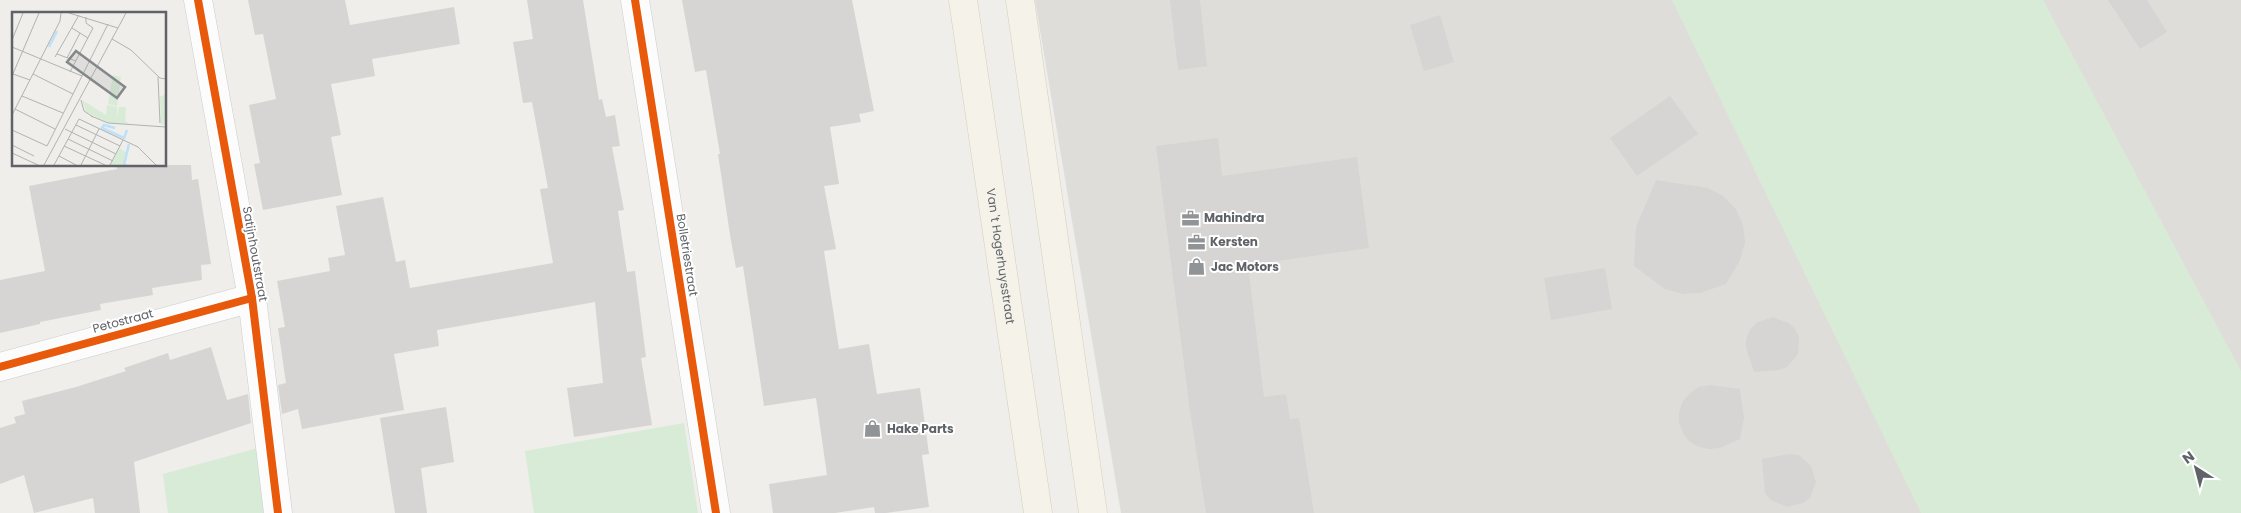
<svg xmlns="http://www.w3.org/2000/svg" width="2241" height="513" font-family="Poppins,sans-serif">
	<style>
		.industrial { fill: #dfddda }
		.green { fill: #d8ebd6 }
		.building { fill: #d6d5d3 }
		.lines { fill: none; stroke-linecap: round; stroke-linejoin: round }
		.minor-casing { stroke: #cbcccc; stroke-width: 29 }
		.primary-casing { stroke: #d7ceb8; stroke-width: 29 }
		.minor { stroke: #fdfcfc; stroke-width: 28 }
		.primary { stroke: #f4f2e9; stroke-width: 28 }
		.cycleway-casing { stroke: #fff; stroke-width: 11 }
		.cycleway { stroke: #e8590c; stroke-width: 8 }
		.labels { text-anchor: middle; stroke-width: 4; stroke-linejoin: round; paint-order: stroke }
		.poi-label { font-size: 12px; font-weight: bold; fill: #5f6368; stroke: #fff; text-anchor: start }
		.street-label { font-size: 12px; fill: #5f6368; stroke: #fff }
		.inset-river { fill: none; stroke: #bfe0f9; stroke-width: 2.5 }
		.inset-road { fill: none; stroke: #b1b2b2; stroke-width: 1 }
		.view { fill: #84888a; fill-opacity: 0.15; stroke: #84888a; stroke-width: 2.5 }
		.inset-edge { fill: none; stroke: #5f6368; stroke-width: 2.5 }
	</style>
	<rect width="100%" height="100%" fill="#efeeea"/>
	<path class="industrial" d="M1035 0H2241V513H1121Z"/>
	<g class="green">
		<path d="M1672 0H2043L2241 371V513H1921Z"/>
		<path d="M684 423 698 513H534L525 451Z"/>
		<path d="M261 447 269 513H168L163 474Z"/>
	</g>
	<g class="building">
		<path d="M248 0H345L350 25 454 7 460 44 372 59 375 76 331 84 341 135 331 137 342 195 263 210 254 164 260 163 249 105 276 99 263 34 255 35Z"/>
		<path d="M527 0H583L599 100 602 99 606 117 615 115 620 146 612 147 624 210 618 211 627 272 635 271 646 357 641 358 652 425 574 437 567 388 603 383 595 302 437 330 439 346 394 354 404 410 302 429 298 409 282 414 278 385 286 383 278 328 285 327 277 281 330 271 328 258 345 255 336 206 383 197 396 262 405 260 410 288 553 263 540 189 548 188 532 102 523 103 513 42 533 39Z"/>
		<path d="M682 0H852L874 111 859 114 861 122 830 127 839 184 824 186 836 249 824 251 839 349 869 344 877 394 920 388 929 454 922 455 929 507 886 513H875L874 507 835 513H773L769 484 827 475 816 398 764 406 743 266 736 268 730 235 718 154H720L706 70 695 72Z"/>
		<path d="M1170 0H1200L1207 66 1178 70Z"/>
		<path d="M2108 0H2147L2167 32 2140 49Z"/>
		<path d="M1440 15 1454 62 1424 71 1410 25Z"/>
		<path d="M1670 96 1698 134 1637 176 1610 138Z"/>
		<path d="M1218 138 1222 176 1357 157 1369 248 1248 265 1264 397 1286 394 1290 419 1299 418 1314 513H1206L1190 411 1156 146Z"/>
		<path d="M116 165H191L192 180 198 179 211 264 201 265 202 280 152 288 153 295 100 304 101 310 40 322V324L0 333V280L45 271 29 186 117 169Z"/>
		<path d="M1656 180 1708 188 1723 196 1736 209 1743 225 1745 243 1740 260 1726 284 1700 293 1683 294 1665 289 1634 266 1636 227Z"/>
		<path d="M1605 268 1612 309 1551 320 1544 278Z"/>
		<path d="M1773 317 1789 323 1795 329 1799 337 1798 354 1787 367 1779 370 1754 372 1746 348V339L1750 330 1756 323Z"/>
		<path d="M211 347 227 400 248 394 251 423 134 462 140 513H95L93 498 34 513 24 475 0 484V428L16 423 14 417 25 414 22 401 76 387 126 371 124 368 168 353 170 360Z"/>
		<path d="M1710 385 1740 389 1744 418 1740 439 1720 448 1709 449 1699 447 1690 442 1683 433 1679 422V412L1683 401 1690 393 1699 387Z"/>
		<path d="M446 407 454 462 421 468 427 513H395L380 418Z"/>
		<path d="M1789 454 1799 455 1811 466 1816 482 1810 498 1803 503 1787 507 1771 500 1765 493 1762 459Z"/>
	</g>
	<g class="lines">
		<defs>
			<g id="minor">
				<path d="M198 0 252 298 278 513"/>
				<path d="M635 0 716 513"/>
				<path d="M0 367 252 298"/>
			</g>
			<g id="primary">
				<path id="s1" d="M963 0 1038 513"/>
				<path d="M1020 0 1093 513"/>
			</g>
		</defs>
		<use href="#minor" class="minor-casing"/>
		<use href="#primary" class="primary-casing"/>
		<use href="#minor" class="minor"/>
		<use href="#primary" class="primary"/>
		<defs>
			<g id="cycleway">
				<path d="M198 0 252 298 278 513"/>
				<path d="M635 0 716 513"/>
				<path d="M0 367 252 298"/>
			</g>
		</defs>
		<use href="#cycleway" class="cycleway-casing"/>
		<use href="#cycleway" class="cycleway"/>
	</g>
	<defs>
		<symbol id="office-bare" viewBox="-9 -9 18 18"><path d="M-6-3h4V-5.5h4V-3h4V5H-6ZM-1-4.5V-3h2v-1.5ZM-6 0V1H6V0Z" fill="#919496" stroke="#fff" stroke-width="2.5" paint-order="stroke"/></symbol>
		<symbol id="shop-bare" viewBox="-9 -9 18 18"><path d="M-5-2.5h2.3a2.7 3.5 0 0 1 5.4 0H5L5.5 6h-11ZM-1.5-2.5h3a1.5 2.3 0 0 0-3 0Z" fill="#919496" stroke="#fff" stroke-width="2.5" paint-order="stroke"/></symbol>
	</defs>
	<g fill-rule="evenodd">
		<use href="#office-bare" x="1178" y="206" width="25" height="25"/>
		<use href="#office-bare" x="1184" y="230" width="25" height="25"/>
		<use href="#shop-bare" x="1184" y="254" width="25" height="25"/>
		<use href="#shop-bare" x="860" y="416" width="25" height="25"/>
	</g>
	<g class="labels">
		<g class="poi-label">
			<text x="1204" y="222">Mahindra</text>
			<text x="1210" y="246">Kersten</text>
			<text x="1211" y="271">Jac Motors</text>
			<text x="887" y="433">Hake Parts</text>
		</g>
		<g class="street-label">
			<text transform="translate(255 254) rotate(80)" y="4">Satijnhoutstraat</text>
			<text transform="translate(687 255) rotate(81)" y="4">Bolletriestraat</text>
			<text dy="4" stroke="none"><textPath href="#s1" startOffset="259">Van 't Hogerhuysstraat</textPath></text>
			<text transform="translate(123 321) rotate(-15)" y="4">Petostraat</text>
		</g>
	</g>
	<g transform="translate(12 12)">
		<rect width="154" height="154" fill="#efeeea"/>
		<path d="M101 63 109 65 105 94 96 92ZM154 83V112L149 113 148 84ZM70 88 94 103 95 93 105 95V105L107 95H114L113 109 117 112 96 111 74 100ZM107 136 115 141 112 152 118 153H99Z" fill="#d8ebd6"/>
		<path class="inset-river" d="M37 35 45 19M103 116 92 113 90 116 112 126 115 118M112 153 117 132"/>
		<path class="inset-road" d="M57 1 106 16M60 16 76 26M100 27 119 38 148 66 154 67M0 28 11 1M0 35 70 64M45 42 64 49M43 45 67 3M55 46 68 21M58 60 81 16 74 11V5M1 62 18 68M21 62 61 82M0 64 27 1M146 65 148 111M10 84 51 101M69 88 72 99 81 105M3 97 43 117M0 103 48 9 49 1M79 104 96 111 154 115M64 113 108 134M53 117 104 142M0 118 35 134 96 12M56 127 101 149M0 133 22 144M52 134 93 153M0 141 26 153M47 144 64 153M32 153 114 1M42 153 67 107 126 135 144 153M69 153 87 117M98 153 111 128"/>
		<path class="view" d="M64 39 113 75 105 86 55 50Z"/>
		<rect width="154" height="154" class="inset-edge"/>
	</g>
	<g transform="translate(2196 468) rotate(324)" stroke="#ffffff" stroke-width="4" paint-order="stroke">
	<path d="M0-4L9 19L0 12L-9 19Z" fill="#5f6368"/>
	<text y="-8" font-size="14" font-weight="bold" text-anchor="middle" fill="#5f6368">N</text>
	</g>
</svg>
